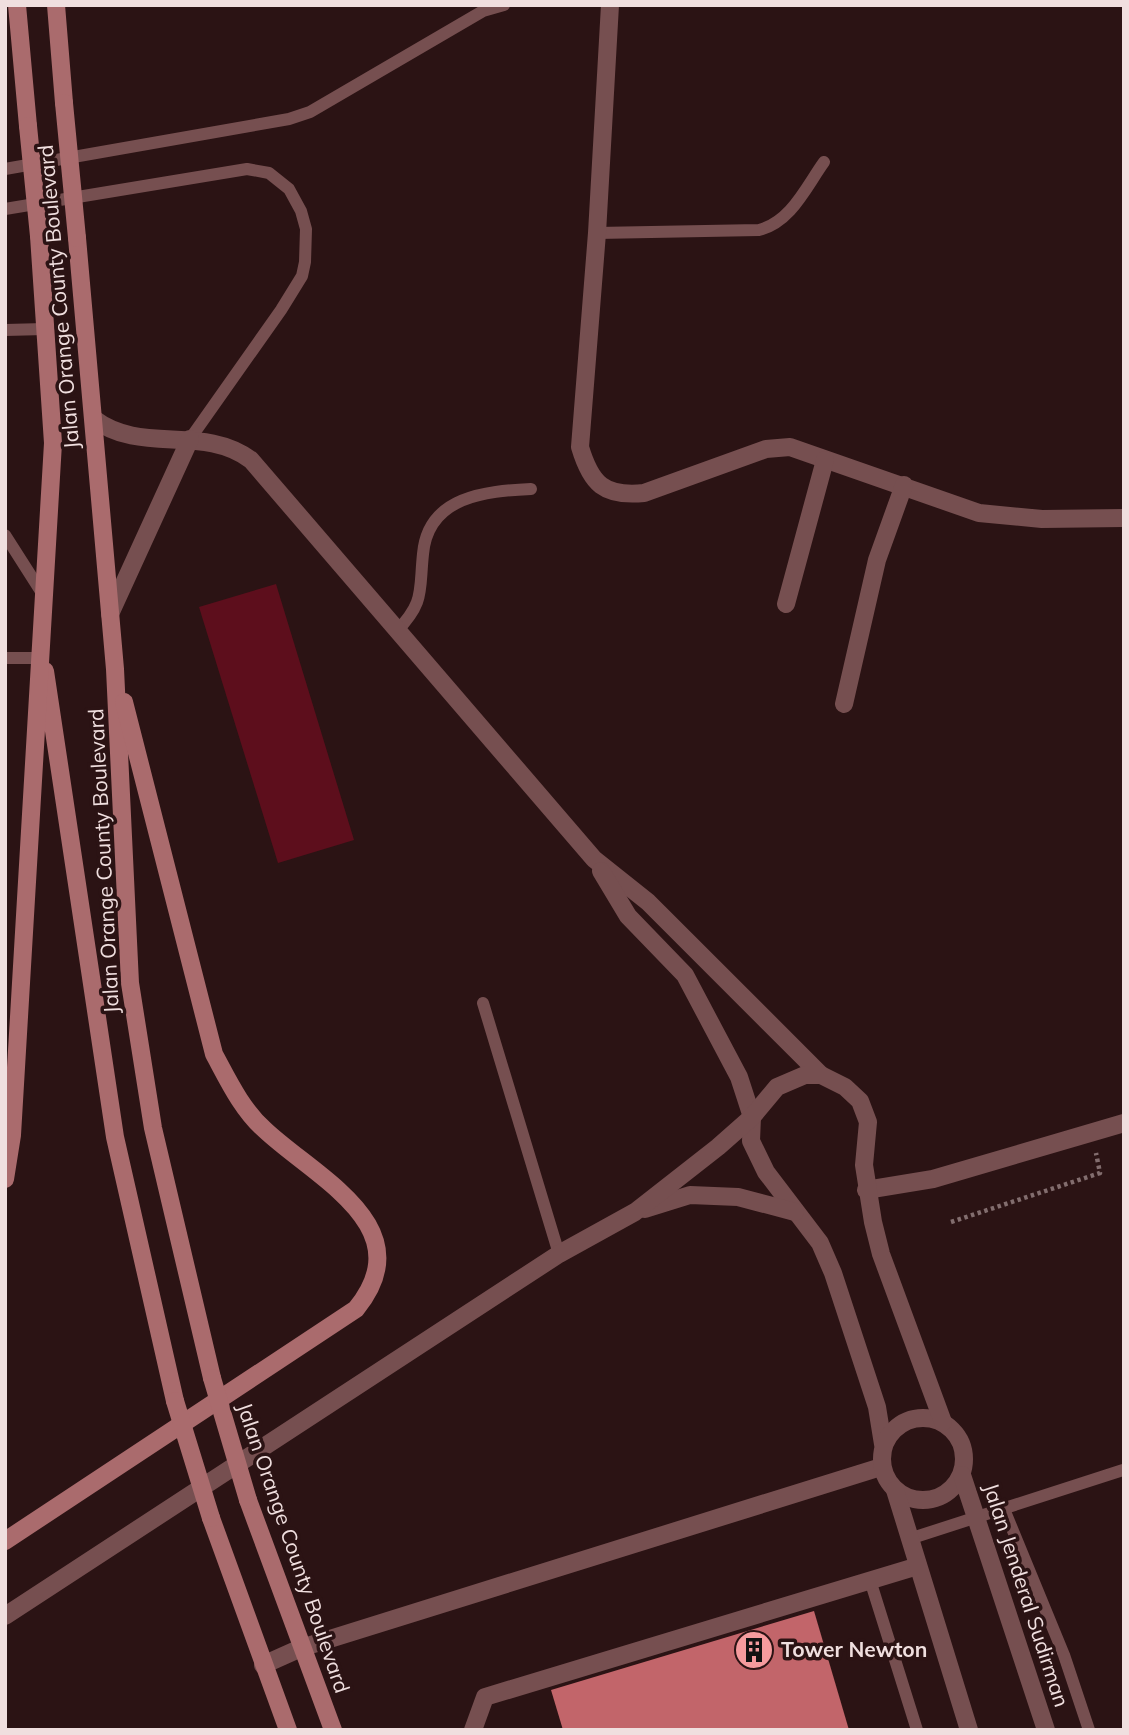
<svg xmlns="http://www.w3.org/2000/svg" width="1129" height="1735" font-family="Mulish,sans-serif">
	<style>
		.green { fill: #5d0e1c }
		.building { fill: #c2656a }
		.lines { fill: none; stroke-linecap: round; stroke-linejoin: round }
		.path { stroke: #826d6e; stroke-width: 4.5; stroke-dasharray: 3.5 3.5; stroke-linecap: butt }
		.service { stroke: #764f50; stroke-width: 12 }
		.minor { stroke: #764f50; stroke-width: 18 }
		.tertiary { stroke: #764f50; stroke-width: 18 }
		.secondary { stroke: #aa6b6d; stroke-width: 18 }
		.secondary-bridge { stroke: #aa6b6d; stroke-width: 18 }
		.labels { text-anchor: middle; stroke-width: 7; stroke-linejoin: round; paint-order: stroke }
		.street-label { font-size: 21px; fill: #f0dfdf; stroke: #2b1314 }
		.poi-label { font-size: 21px; font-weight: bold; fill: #f0dfdf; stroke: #2b1314; text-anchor: start }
	</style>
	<rect width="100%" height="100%" fill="#2b1314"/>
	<path class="green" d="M276 584 354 840 278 863 199 607Z"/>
	<path class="building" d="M814 1611 849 1730H563L551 1690Z"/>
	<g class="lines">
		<path class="path" d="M951 1222 1100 1173 1096 1153"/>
		<g class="service">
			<path d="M5 169 289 119 310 112 483 11 504 5"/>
			<path d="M5 209 247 169 269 173 289 189 301 211 306 229 305 262 302 276 281 310 190 439"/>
			<path d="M597 233 759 230C791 222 806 187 824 162"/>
			<path d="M5 330 45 329"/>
			<path d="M5 535 42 593"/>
			<path d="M396 632C425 602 419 592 423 554 428 496 486 491 531 489"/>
			<path d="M5 658H38"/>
			<path d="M483 1003 559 1254"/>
			<path d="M1004 1509 1064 1655 1089 1730"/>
			<path d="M909 1539 1123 1470"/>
			<path d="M870 1580 917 1730"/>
		</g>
		<g class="minor">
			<path d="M610 5 597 233 580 447C591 484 604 497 644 493L766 449 790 447 979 513 1042 519 1124 518"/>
			<path d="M786 604 825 460"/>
			<path d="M844 704 877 560 904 485"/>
			<path d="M866 1190 933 1179 1124 1123"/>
			<path d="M263 1665 301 1648 881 1467"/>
			<path d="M473 1730 485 1697 918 1566"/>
		</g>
		<g class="tertiary">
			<path d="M94 419C141 455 203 424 251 460L594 859 648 902 821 1075"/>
			<path d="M110 614 190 439"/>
			<path d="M601 871 628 916 685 975 739 1077 752 1117 751 1141 766 1172 820 1243 833 1273 877 1407 883 1444"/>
			<path d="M645 1209 690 1195 738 1197 795 1212"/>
			<circle cx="923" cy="1459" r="41"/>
			<path d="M962 1475 1046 1730"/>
			<path d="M895 1490 969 1730"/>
			<path d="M5 1616 559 1254 635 1212 718 1147 752 1117 777 1087 805 1075H821L845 1087 860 1101 868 1122 864 1165 873 1222 881 1254 943 1422"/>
		</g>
		<g class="secondary">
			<path d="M17 5 28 126"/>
			<path d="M56 5 64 103"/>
			<path d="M77 238 115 669 130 983 153 1128 212 1378"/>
			<path d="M45 671 115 1137 175 1401"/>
			<path d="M5 1179 12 1135 53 443 39 236"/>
			<path d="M248 1500 333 1730"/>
			<path d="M211 1518 288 1730"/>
			<path d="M5 1541 356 1309C423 1227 316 1178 265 1130 242 1110 228 1080 214 1054L124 702"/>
		</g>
		<g class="secondary-bridge">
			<path d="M64 103 77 238"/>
			<path d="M28 126 39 236"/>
			<path d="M212 1378 248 1500"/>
			<path d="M175 1401 211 1518"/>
		</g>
	</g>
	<defs>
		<symbol id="building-disc" viewBox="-11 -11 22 22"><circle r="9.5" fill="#f59b9e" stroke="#2b1314"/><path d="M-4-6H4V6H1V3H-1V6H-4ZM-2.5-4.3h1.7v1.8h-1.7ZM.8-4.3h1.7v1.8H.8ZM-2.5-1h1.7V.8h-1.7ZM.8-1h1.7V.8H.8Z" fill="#111"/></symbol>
	</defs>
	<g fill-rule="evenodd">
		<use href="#building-disc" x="732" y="1628" width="44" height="44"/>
	</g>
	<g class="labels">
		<g class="street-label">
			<text transform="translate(59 297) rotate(-95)" y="7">Jalan Orange County Boulevard</text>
			<text transform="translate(104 861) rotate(-93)" y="7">Jalan Orange County Boulevard</text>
			<text transform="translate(293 1548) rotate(71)" y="7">Jalan Orange County Boulevard</text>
			<text transform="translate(1026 1595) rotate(72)" y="7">Jalan Jenderal Sudirman</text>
		</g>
		<g class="poi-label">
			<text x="781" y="1657">Tower Newton</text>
		</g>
	</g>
	<rect width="1129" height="1735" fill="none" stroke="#f0dfdf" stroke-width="14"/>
</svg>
